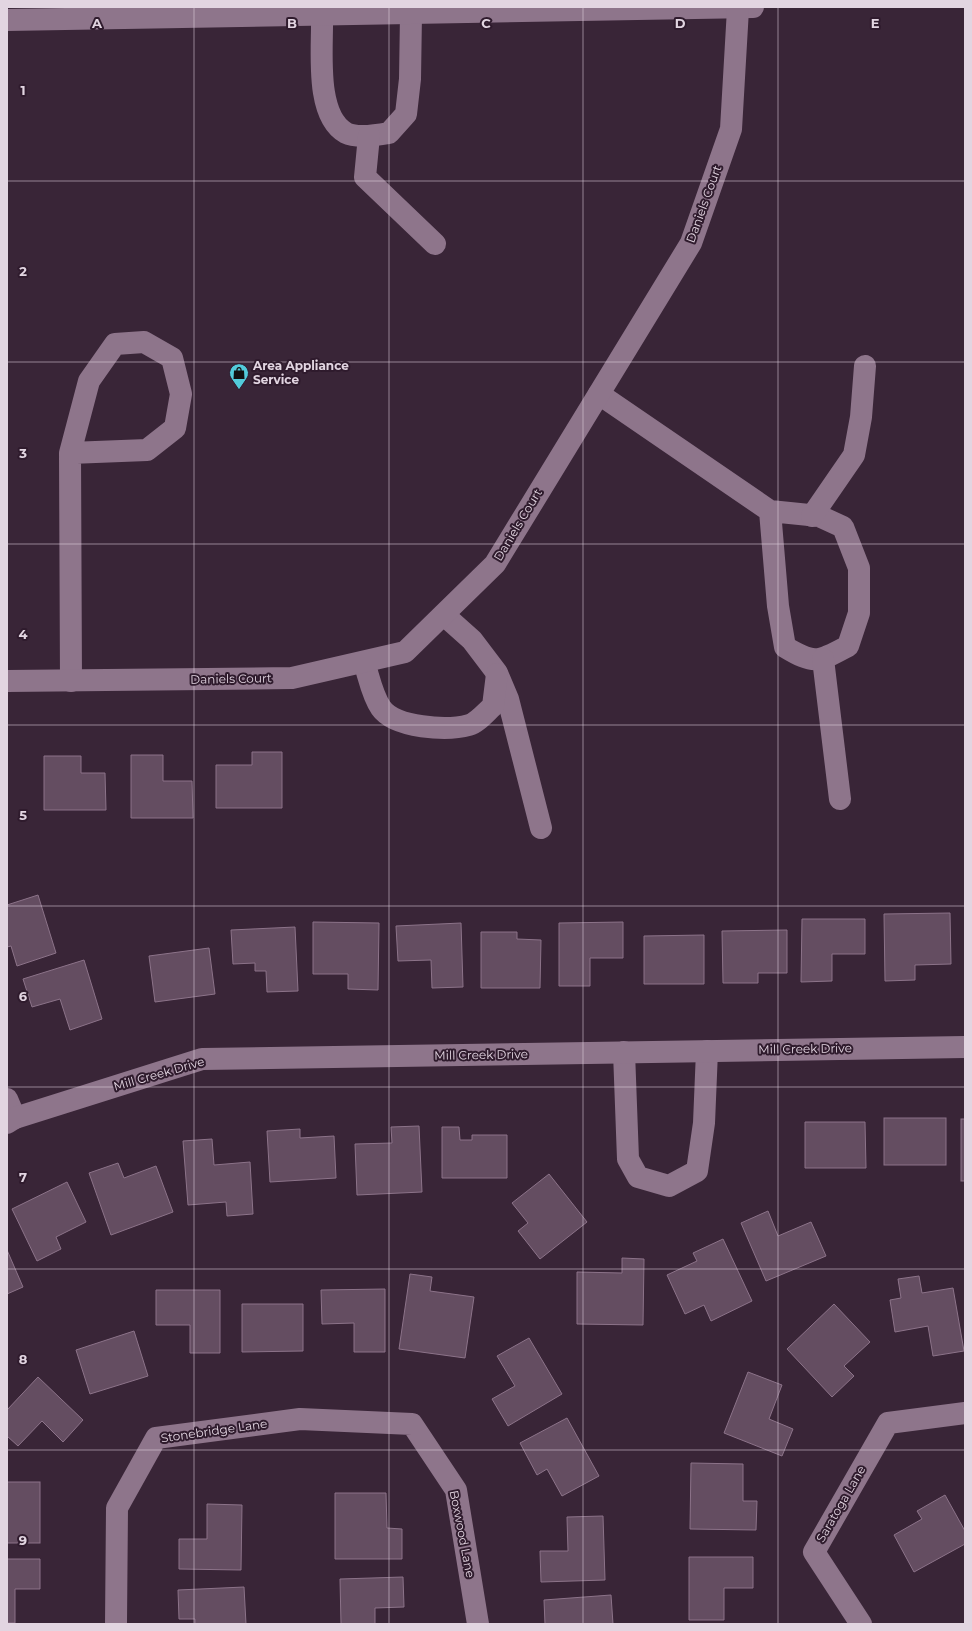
<svg xmlns="http://www.w3.org/2000/svg" width="972" height="1631" font-family="Montserrat,sans-serif">
	<style>
		.building { fill: #644d61; stroke: #8c7389 }
		.lines { fill: none; stroke-linecap: round; stroke-linejoin: round }
		.minor { stroke: #8e758b; stroke-width: 22 }
		.grid { fill: none; stroke: #e2d5e1; stroke-width: 1; stroke-opacity: 0.55 }
		.labels { text-anchor: middle; stroke-width: 4; stroke-linejoin: round; paint-order: stroke }
		.street-label { font-size: 12px; fill: #e2d5e1; stroke: #2f1b2d }
		.poi-label { font-size: 12px; font-weight: bold; fill: #e2d5e1; stroke: #2f1b2d; text-anchor: start }
		.grid-label { font-size: 13px; text-anchor: middle; font-weight: bold; fill: #e2d5e1; stroke: #2f1b2d; stroke-width: 4; stroke-linejoin: round; paint-order: stroke }
	</style>
	<rect width="100%" height="100%" fill="#392537"/>
	<g class="building">
		<path d="M252 752H282V808H216V765H252Z"/>
		<path d="M131 755H163V781H192L193 818H131Z"/>
		<path d="M44 756H81V773H105L106 810H44Z"/>
		<path d="M38 895 56 953 17 966 11 946 7 947V905Z"/>
		<path d="M950 913 951 964 915 965V980L885 981 884 914Z"/>
		<path d="M802 919H865V954H832V981L801 982Z"/>
		<path d="M313 922 379 923 378 990 348 989V974H313Z"/>
		<path d="M623 922V958H590V986H559V923Z"/>
		<path d="M461 923 463 987 432 988 431 960 398 961 396 926Z"/>
		<path d="M295 927 298 991 267 992 266 971H255V963L233 964 231 930Z"/>
		<path d="M787 930V973H758V983H723L722 931Z"/>
		<path d="M481 932H517V939L541 940 540 988H481Z"/>
		<path d="M704 935V984H644V936Z"/>
		<path d="M209 948 215 994 155 1002 149 956Z"/>
		<path d="M84 960 102 1019 70 1030 60 999 32 1007 23 979Z"/>
		<rect x="884" y="1118" width="62" height="47"/>
		<rect x="961" y="1119" width="4" height="62"/>
		<path d="M805 1122H865L866 1168H805Z"/>
		<path d="M419 1126 422 1192 357 1195 355 1144 392 1143 391 1127Z"/>
		<path d="M442 1127H459L460 1140H472V1135H507V1178H442Z"/>
		<path d="M300 1129V1138L334 1136 336 1178 270 1182 267 1131Z"/>
		<path d="M212 1139 214 1165 250 1162 253 1214 227 1216 226 1202 188 1205 183 1141Z"/>
		<path d="M118 1163 124 1178 156 1166 173 1212 111 1235 89 1173Z"/>
		<path d="M549 1174 587 1222 540 1259 518 1231 528 1223 512 1203Z"/>
		<path d="M67 1182 86 1222 56 1237 61 1249 37 1261 12 1209Z"/>
		<path d="M768 1211 778 1236 811 1222 826 1256 766 1281 741 1223Z"/>
		<path d="M723 1239 752 1301 711 1321 704 1305 685 1314 667 1275 697 1261 693 1253Z"/>
		<path d="M7 1250 23 1287 7 1294Z"/>
		<path d="M622 1258 644 1259 643 1325 577 1324V1272L622 1273Z"/>
		<path d="M410 1274 432 1277 430 1291 474 1297 465 1358 399 1349Z"/>
		<path d="M919 1276 922 1293 953 1288 964 1351 933 1356 928 1326 895 1332 890 1300 901 1298 898 1279Z"/>
		<path d="M385 1289V1352H354V1323L322 1324 321 1290Z"/>
		<path d="M156 1290H220V1353H190V1325H156Z"/>
		<path d="M242 1304H303V1351L242 1352Z"/>
		<path d="M834 1304 870 1342 844 1366 854 1376 832 1397 787 1349Z"/>
		<path d="M134 1331 148 1376 90 1394 76 1350Z"/>
		<path d="M529 1338 562 1394 508 1426 492 1399 515 1386 497 1356Z"/>
		<path d="M748 1372 782 1385 769 1419 793 1429 782 1456 724 1433Z"/>
		<path d="M38 1377 83 1420 63 1442 42 1421 18 1446 7 1436V1410Z"/>
		<path d="M567 1418 599 1476 562 1496 547 1469 537 1475 520 1443Z"/>
		<path d="M691 1463 743 1464V1501H757L756 1530 690 1529Z"/>
		<rect x="7" y="1482" width="33" height="61"/>
		<path d="M335 1493H386L387 1528 402 1529V1559H335Z"/>
		<path d="M945 1495 965 1531V1544L914 1572 894 1535 922 1519 917 1511Z"/>
		<path d="M207 1504 242 1505 241 1570 179 1569V1539H207Z"/>
		<path d="M603 1516 605 1580 541 1582 540 1551H568L567 1517Z"/>
		<path d="M689 1557H753V1588H724V1620H689Z"/>
		<path d="M7 1559H40V1589H15V1623H7Z"/>
		<path d="M403 1577 404 1607 375 1608V1624H341L340 1579Z"/>
		<path d="M244 1587 246 1624H195V1619H179L178 1590Z"/>
		<path d="M611 1595 613 1624H545L544 1600Z"/>
	</g>
	<g class="lines">
		<g class="minor">
			<path d="M322 15C323 47 314 115 346 133 356 138 378 135 389 133L406 114 410 79 411 14"/>
			<path d="M7 20 753 7"/>
			<path d="M369 136 365 177 435 244"/>
			<path d="M599 394 770 511 778 606 785 647C815 665 818 662 848 646L859 613V568L843 527 819 516 770 511"/>
			<path d="M70 453 147 450 175 428 181 394 172 358 144 342 115 344 89 381 70 453 71 681"/>
			<path d="M812 516 854 455 861 417 865 366"/>
			<path d="M444 615 472 640 497 673 508 699 541 828"/>
			<path d="M823 659 840 799"/>
			<path d="M364 662C369 677 372 695 381 708 395 728 447 731 469 725 477 723 486 712 493 706L497 674"/>
			<path d="M7 681 292 678 405 652 495 564 691 243 731 129 738 9"/>
			<path d="M624 1052 628 1159 638 1177 669 1186 697 1171 704 1123 707 1051"/>
			<path d="M7 1099 15 1118"/>
			<path d="M7 1123 15 1118 202 1059 965 1047"/>
			<path d="M116 1624 117 1508 156 1438 300 1419 412 1424 456 1490 478 1624"/>
			<path d="M861 1624 814 1552 888 1423 965 1413"/>
		</g>
	</g>
	<path class="grid" d="M194 7V1624M389 7V1624M583 7V1624M778 7V1624M7 181H965M7 362H965M7 544H965M7 725H965M7 906H965M7 1087H965M7 1269H965M7 1450H965"/>
	<defs>
		<symbol id="shop-pin" viewBox="-11 -11 22 30"><path d="M0 17L-7.5 6A9.5 9.5 0 1 1 7.5 6Z" fill="#52cbda" stroke="#2f1b2d"/><path d="M-5-2.5h2.3a2.7 3.5 0 0 1 5.4 0H5L5.5 6h-11ZM-1.5-2.5h3a1.5 2.3 0 0 0-3 0Z" fill="#111"/></symbol>
	</defs>
	<g fill-rule="evenodd">
		<use href="#shop-pin" x="228" y="362" width="22" height="30"/>
	</g>
	<g class="labels">
		<g class="street-label">
			<text transform="translate(704 204) rotate(-70)" y="4">Daniels Court</text>
			<text transform="translate(518 525) rotate(-59)" y="4">Daniels Court</text>
			<text transform="translate(231 679) rotate(-1)" y="4">Daniels Court</text>
			<text transform="translate(805 1049) rotate(-1)" y="4">Mill Creek Drive</text>
			<text transform="translate(481 1055) rotate(-1)" y="4">Mill Creek Drive</text>
			<text transform="translate(159 1074) rotate(-16)" y="4">Mill Creek Drive</text>
			<text transform="translate(214 1431) rotate(-8)" y="4">Stonebridge Lane</text>
			<text transform="translate(841 1504) rotate(-60)" y="4">Saratoga Lane</text>
			<text transform="translate(462 1534) rotate(79)" y="4">Boxwood Lane</text>
		</g>
		<g class="poi-label">
			<text x="253" y="370">Area Appliance<tspan x="253" dy="14">Service</tspan></text>
		</g>
	</g>
	<g class="grid-label">
		<text x="97" y="28">A</text>
		<text x="292" y="28">B</text>
		<text x="486" y="28">C</text>
		<text x="680" y="28">D</text>
		<text x="875" y="28">E</text>
		<text x="23" y="95">1</text>
		<text x="23" y="276">2</text>
		<text x="23" y="458">3</text>
		<text x="23" y="639">4</text>
		<text x="23" y="820">5</text>
		<text x="23" y="1001">6</text>
		<text x="23" y="1182">7</text>
		<text x="23" y="1364">8</text>
		<text x="23" y="1545">9</text>
	</g>
	<rect width="972" height="1631" fill="none" stroke="#e2d5e1" stroke-width="16"/>
</svg>
